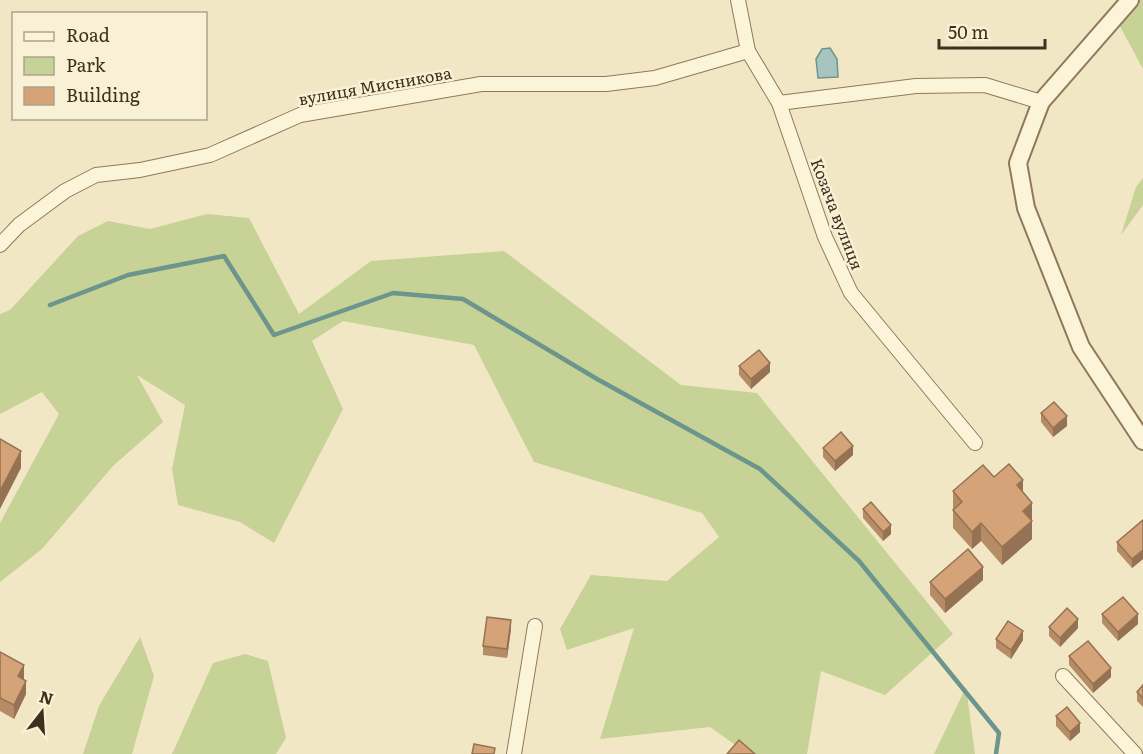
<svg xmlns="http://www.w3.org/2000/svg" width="1143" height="754" font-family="Literata,serif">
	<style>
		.green { fill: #c7d297 }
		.water { fill: #a7c5be; stroke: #6c958d; stroke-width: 1.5 }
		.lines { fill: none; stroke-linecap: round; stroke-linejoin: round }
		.stream { stroke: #6c958d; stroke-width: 4.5 }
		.minor-casing { stroke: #8f7959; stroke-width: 16 }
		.tertiary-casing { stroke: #8f7959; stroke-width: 20 }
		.minor { stroke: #fcf4d9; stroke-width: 14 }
		.tertiary { stroke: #fcf4d9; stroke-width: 16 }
		.wall { fill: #b68c66 }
		.shaded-wall { fill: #947253 }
		.building { fill: #d4a377; stroke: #947253; stroke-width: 1.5 }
		.labels { text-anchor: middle; stroke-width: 5; stroke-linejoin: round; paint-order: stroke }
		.street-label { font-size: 16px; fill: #3e2f1e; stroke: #f9f1d5 }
	</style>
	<rect width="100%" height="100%" fill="#f2e7c5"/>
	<g class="green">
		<path d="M1130 0H1143V69L1115 17Z"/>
		<path d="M1143 178V205L1121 235 1136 187Z"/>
		<path d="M207 214 249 218 299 314 371 261 504 251 681 385 757 393 953 634 885 695 821 671 807 754H748L710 727 600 739 634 628 567 650 560 629 591 575 667 581 719 537 702 513 534 462 474 345 343 321 312 341 343 409 274 543 240 522 178 505 172 469 185 405 137 375 163 422 113 466 42 549 0 582V523L59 414 42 392 0 414V314L10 310 78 236 108 221 150 229Z"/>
		<path d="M140 637 154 676 132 754H83L99 706Z"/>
		<path d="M245 654 268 661 286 738 276 754H172L213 663Z"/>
		<path d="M966 687 975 754H934Z"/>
	</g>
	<path class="water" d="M830 48 837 59 838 77 818 78 816 59 822 49Z"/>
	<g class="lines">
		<path class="stream" d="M50 305 128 275 224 256 274 335 393 293 463 299 597 379 760 469 859 561 999 733 996 754"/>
		<defs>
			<g id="minor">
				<path d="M738 0 748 51 779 103 825 237 851 293 975 443"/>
				<path d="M779 103 916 86 985 85 1041 102"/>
				<path d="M0 245 19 225 65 191 96 175 140 170 210 155 300 115 481 84H606L655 78 748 51"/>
				<path d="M1063 676 1135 754"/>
				<path d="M514 754 535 626"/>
			</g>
			<path id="tertiary" d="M1130 0 1041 102 1018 163 1026 208 1081 347 1143 441"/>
		</defs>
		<use href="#minor" class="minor-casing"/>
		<use href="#tertiary" class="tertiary-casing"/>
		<use href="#minor" class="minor"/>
		<use href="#tertiary" class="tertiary"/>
	</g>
	<g class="wall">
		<path d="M739 366 770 372 751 389 739 375Z"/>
		<path d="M1041 413 1067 426 1053 437 1041 422Z"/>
		<path d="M823 448 853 455 835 471 823 457Z"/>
		<path d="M994 477 1023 492 1032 520 1031 521 1032 539 1002 565 981 541 972 549 953 528V491Z"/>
		<path d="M863 509 891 534 883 541 863 518Z"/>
		<path d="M1143 520V559L1132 568 1117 551V542Z"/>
		<path d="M983 580 945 613 930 595V582Z"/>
		<path d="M1102 614 1138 624 1118 641 1102 623Z"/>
		<path d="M1049 627 1078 628 1060 647 1049 636Z"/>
		<path d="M511 629 507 658 483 655V646Z"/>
		<path d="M996 639 1023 640 1011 659 996 648Z"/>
		<path d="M0 652 24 678 26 694 14 719 0 711Z"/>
		<path d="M1069 656 1111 677 1093 693 1069 665Z"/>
		<path d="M1143 685V707L1137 701V692Z"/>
		<path d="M1056 716 1080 732 1070 741 1056 726Z"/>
	</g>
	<g class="shaded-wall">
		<path d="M770 363V372L751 389V379Z"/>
		<path d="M1067 416V426L1053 437V428Z"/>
		<path d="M853 446V455L835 471V461Z"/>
		<path d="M21 451V468L0 509V491Z"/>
		<path d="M1023 480V497L1017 485Z"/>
		<path d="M1032 503V520L1023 529V511Z"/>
		<path d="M1032 521V539L1002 565V547Z"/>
		<path d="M981 523V541L972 549V532Z"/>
		<path d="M891 525V534L883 541V532Z"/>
		<path d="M1143 550V559L1132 568V559Z"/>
		<path d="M983 567V580L945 613V599Z"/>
		<path d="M1138 614V624L1118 641V632Z"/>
		<path d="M1078 619V628L1060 647V638Z"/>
		<path d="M511 620V629L507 658V649Z"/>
		<path d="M1023 631V640L1011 659V650Z"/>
		<path d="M24 665V678L18 690V676Z"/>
		<path d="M1111 668V677L1093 693V684Z"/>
		<path d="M26 681V694L14 719V705Z"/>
		<path d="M1080 723V732L1070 741V732Z"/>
	</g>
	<g class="building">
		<path d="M759 350 770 363 751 379 739 366Z"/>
		<path d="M1054 402 1067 416 1053 428 1041 413Z"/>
		<path d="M841 432 853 446 835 461 823 448Z"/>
		<path d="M0 439 21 451 0 491Z"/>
		<path d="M1009 464 1023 480 1017 485 1032 503 1023 511 1032 521 1002 547 981 523 972 532 953 510 962 502 953 491 983 465 994 477Z"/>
		<path d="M871 502 891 525 883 532 863 509Z"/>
		<path d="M1143 520V550L1132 559 1117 542Z"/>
		<path d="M968 549 983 567 945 599 930 582Z"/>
		<path d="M1123 597 1138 614 1118 632 1102 614Z"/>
		<path d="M1067 608 1078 619 1060 638 1049 627Z"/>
		<path d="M487 617 511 620 507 649 483 646Z"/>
		<path d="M1008 621 1023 631 1011 650 996 639Z"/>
		<path d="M1088 641 1111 668 1093 684 1069 656Z"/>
		<path d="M0 652 24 665 18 676 26 681 14 705 0 698Z"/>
		<path d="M1143 685V698L1137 692Z"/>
		<path d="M1067 707 1080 723 1070 732 1056 716Z"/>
		<path d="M739 740 755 754H727Z"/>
		<path d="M474 744 495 748 494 754H472Z"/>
	</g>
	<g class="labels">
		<g class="street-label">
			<text transform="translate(375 86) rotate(-10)" y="6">вулиця Мисникова</text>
			<text transform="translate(837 214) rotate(69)" y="6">Козача вулиця</text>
		</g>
	</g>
	<rect x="12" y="12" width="195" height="108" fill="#f9f1d5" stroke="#aea38c" stroke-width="1.5"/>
	<rect x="24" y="32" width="30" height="9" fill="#fcf4d9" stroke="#aea38c" stroke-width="1.5"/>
	<text x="66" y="42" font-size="18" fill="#3e2f1e">Road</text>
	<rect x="24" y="57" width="30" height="18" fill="#c7d297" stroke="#aea38c" stroke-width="1.5"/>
	<text x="66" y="72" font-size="18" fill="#3e2f1e">Park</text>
	<rect x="24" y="87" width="30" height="18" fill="#d4a377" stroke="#aea38c" stroke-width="1.5"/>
	<text x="66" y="102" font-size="18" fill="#3e2f1e">Building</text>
	<g transform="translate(42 712) rotate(17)" stroke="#f9f1d5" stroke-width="4.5" paint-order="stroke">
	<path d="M0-4.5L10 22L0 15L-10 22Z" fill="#3e2f1e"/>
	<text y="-9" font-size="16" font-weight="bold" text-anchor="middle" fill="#3e2f1e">N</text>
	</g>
	<path d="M939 39v9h106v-9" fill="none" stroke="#3e2f1e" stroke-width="3"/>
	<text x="948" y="39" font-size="18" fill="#3e2f1e" stroke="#f9f1d5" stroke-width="4.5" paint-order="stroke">50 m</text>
</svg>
